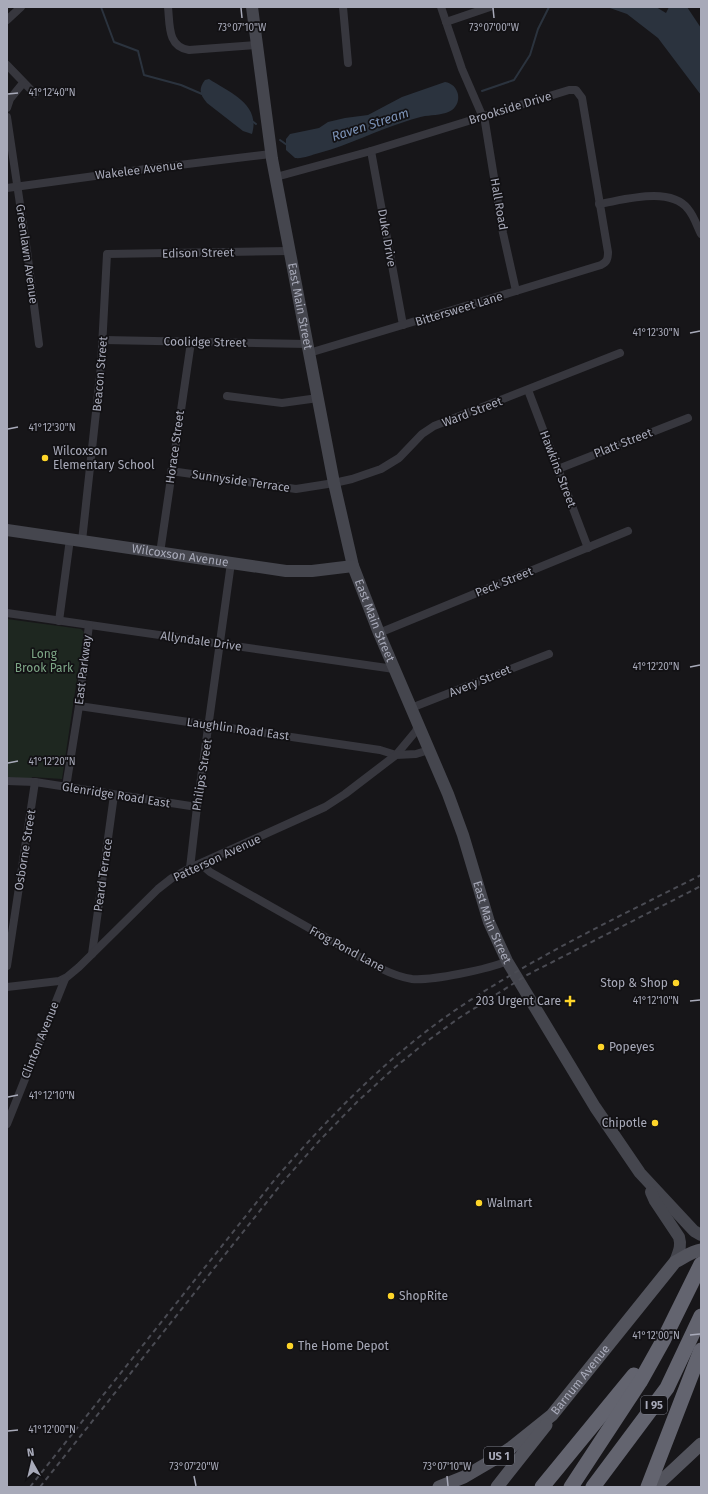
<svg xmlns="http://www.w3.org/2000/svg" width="708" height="1494" font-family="'Fira Sans',sans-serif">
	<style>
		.green { fill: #1e2720 }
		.water { fill: #2b333e }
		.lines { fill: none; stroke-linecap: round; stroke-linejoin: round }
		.stream { stroke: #2b333e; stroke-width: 2 }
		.street { stroke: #37373e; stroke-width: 8 }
		.secondary { stroke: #45464e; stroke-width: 12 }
		.primary { stroke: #53545d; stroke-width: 13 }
		.highway { stroke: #63646f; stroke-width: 15 }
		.rail { stroke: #4a4b53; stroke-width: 2; stroke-dasharray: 5 4; stroke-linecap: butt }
		.ticks { fill: none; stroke: #a8aab9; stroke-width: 1.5 }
		.poi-dot { fill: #fed529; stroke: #121114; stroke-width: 1.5 }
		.labels { text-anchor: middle; stroke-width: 3.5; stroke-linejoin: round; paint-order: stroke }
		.shield { fill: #121114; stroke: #7b7c88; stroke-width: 1 }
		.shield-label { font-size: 11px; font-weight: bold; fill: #a8aab9 }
		.street-label { font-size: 12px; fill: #a8aab9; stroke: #121114 }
		.poi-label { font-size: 12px; fill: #a8aab9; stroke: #121114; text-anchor: start }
		.park-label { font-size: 12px; fill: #7da686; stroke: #121114 }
		.water-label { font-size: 13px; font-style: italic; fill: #7c93b7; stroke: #121114 }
		.ticks-label { font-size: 10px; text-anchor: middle; fill: #a8aab9; stroke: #121114; stroke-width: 3.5; stroke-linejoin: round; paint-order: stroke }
	</style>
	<rect width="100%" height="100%" fill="#171619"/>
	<path class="green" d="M7 619 81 629 84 632 62 779 32 777 29 784 7 779Z"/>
	<g class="water">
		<path d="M607 7H656L666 13 669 7H687L701 28V95L658 38 627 14Z"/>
		<path d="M209 79C229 92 261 104 252 134L243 131 207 103C200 95 198 89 205 80Z"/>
		<path d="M445 82C459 84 463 102 452 110 444 115 434 115 425 116 419 117 413 119 407 121 377 130 349 145 319 153 311 155 303 159 295 158L286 150V139L290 134 319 128 328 122 345 118 368 115 402 97Z"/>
	</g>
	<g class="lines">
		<g class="stream">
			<path d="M101 7 114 42 138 51 144 75 181 85 202 94"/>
			<path d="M482 91 514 80 530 55 538 29 549 7"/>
			<path d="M252 121 256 124"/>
			<path d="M280 140 287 145"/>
		</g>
		<g class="street">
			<path d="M168 7C170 24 167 47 189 50L257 45"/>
			<path d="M343 7 348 63"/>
			<path d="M441 7 462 69 485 122 503 233 516 291"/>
			<path d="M7 20 21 7"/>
			<path d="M446 22 490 7"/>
			<path d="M7 65 35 94"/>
			<path d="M7 108 10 99 23 83"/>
			<path d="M7 117 27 251 39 344"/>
			<path d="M371 151 403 325"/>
			<path d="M276 177 371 151 569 90H576L582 98 608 252C608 259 607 262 601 265L516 291 309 353"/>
			<path d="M7 188 146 169 271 154"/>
			<path d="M599 204C624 200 670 186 688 209 694 216 697 226 701 234"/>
			<path d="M104 340 307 344"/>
			<path d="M528 390 588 548"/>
			<path d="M227 396 282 403 318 398"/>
			<path d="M558 469 688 418"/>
			<path d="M171 471 296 489 334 483 352 479 381 469 399 458 422 434 434 426 620 353"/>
			<path d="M82 541 101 366 107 254 290 251"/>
			<path d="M160 553 191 342"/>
			<path d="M7 613 394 669"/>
			<path d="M59 621 70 539"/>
			<path d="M379 633 628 531"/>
			<path d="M79 706 380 750 396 755 416 731 418 724"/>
			<path d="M411 708 549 654"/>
			<path d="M7 781 35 782 197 807"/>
			<path d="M66 787 79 706 89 625"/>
			<path d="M201 864 210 872C251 895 291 918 332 941 356 954 385 975 412 979 430 981 490 969 507 961"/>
			<path d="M190 868 197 807 231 563"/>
			<path d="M92 954 114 795"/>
			<path d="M7 966 35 782"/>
			<path d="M7 987 59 981 67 977 79 967 158 889 172 878 190 868 325 807 345 794 396 755 416 754 429 750"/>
			<path d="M7 1124 65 979"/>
		</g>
		<g class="secondary">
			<path id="s1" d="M252 7 272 159 334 483 353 566 379 633 448 794 463 835 489 922 507 961 595 1107 640 1173 694 1231 701 1235"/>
			<path id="s2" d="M7 530 286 571H312L353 566"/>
			<path d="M651 1192 655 1201 679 1237C682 1247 678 1253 675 1262"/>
		</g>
		<g class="primary">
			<path id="s3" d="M439 1487 464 1477 493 1460 512 1447 552 1415 675 1262C683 1258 692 1251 701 1250"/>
			<path d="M497 1487 546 1425"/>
			<path d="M655 1487 701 1444"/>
		</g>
		<g class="highway">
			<path d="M542 1487 634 1375"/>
			<path d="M571 1487 640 1382 664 1339 701 1264"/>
			<path d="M593 1487 667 1388 701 1316"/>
			<path d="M648 1487 701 1350"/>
		</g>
		<g class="rail">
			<path d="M30 1487 276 1178C330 1116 388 1056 457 1009 534 957 618 917 701 875"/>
			<path d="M40 1487 282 1183 320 1140 357 1102 393 1069 426 1042 459 1018 527 975 701 886"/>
		</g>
	</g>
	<path class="ticks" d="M241 8 242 18M493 8 494 18M8 94 18 93M690 333 700 331M8 429 18 427M690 667 700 665M8 763 18 761M690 1001 700 1000M8 1097 18 1095M690 1335 700 1334M8 1431 18 1430M194 1476 196 1486M447 1476 448 1486"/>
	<g class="poi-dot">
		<circle cx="45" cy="458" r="4"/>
		<circle cx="676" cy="983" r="4"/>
		<path d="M568 995h4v4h4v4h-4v4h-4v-4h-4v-4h4z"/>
		<circle cx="601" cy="1047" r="4"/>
		<circle cx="655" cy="1123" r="4"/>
		<circle cx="479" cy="1203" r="4"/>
		<circle cx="391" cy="1296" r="4"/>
		<circle cx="290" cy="1346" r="4"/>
	</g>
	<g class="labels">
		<g class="shield">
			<rect x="641" y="1396" width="26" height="18" rx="3"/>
			<rect x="484" y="1447" width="30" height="18" rx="3"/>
		</g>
		<g class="shield-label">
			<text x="654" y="1409">I 95</text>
			<text x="499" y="1460">US 1</text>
		</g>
		<g class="street-label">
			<text transform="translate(510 108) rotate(-17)" y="4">Brookside Drive</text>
			<text transform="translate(139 170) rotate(-7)" y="4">Wakelee Avenue</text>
			<text transform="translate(499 204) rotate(80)" y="4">Hall Road</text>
			<text transform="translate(387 238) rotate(80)" y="4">Duke Drive</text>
			<text transform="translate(198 253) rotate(-1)" y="4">Edison Street</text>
			<text transform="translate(27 254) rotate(82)" y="4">Greenlawn Avenue</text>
			<text dy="4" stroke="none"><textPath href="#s1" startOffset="303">East Main Street</textPath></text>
			<text transform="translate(459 309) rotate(-17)" y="4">Bittersweet Lane</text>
			<text transform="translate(205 342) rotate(1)" y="4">Coolidge Street</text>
			<text transform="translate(100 374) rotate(-85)" y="4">Beacon Street</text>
			<text transform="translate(472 412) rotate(-21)" y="4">Ward Street</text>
			<text transform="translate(623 443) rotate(-21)" y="4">Platt Street</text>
			<text transform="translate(175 447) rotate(-82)" y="4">Horace Street</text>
			<text transform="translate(558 469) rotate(69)" y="4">Hawkins Street</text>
			<text transform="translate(241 481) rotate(8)" y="4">Sunnyside Terrace</text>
			<text dy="4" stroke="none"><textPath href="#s2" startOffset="175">Wilcoxson Avenue</textPath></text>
			<text transform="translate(504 582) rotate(-22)" y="4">Peck Street</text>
			<text dy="4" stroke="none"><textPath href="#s1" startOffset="627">East Main Street</textPath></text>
			<text transform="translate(201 641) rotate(8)" y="4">Allyndale Drive</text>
			<text transform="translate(83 670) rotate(-83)" y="4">East Parkway</text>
			<text transform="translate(480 681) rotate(-22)" y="4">Avery Street</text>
			<text transform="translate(238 729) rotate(8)" y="4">Laughlin Road East</text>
			<text transform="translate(202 775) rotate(-81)" y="4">Philips Street</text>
			<text transform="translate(116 795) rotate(9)" y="4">Glenridge Road East</text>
			<text transform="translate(25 850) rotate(-81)" y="4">Osborne Street</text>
			<text transform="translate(217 858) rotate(-25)" y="4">Patterson Avenue</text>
			<text transform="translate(103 875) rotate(-82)" y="4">Peard Terrace</text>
			<text dy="4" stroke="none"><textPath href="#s1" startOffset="951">East Main Street</textPath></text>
			<text transform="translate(347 949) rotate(28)" y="4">Frog Pond Lane</text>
			<text transform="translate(40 1040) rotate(-68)" y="4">Clinton Avenue</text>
			<text dy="4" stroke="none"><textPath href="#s3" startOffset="180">Barnum Avenue</textPath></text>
		</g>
		<g class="poi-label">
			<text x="53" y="455">Wilcoxson<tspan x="53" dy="14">Elementary School</tspan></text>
			<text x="668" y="987" text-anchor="end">Stop &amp; Shop</text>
			<text x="561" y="1005" text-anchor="end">203 Urgent Care</text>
			<text x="609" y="1051">Popeyes</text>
			<text x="647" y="1127" text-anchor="end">Chipotle</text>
			<text x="487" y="1207">Walmart</text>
			<text x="399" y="1300">ShopRite</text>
			<text x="298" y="1350">The Home Depot</text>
		</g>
		<g class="park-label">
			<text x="44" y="658">Long<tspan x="44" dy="14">Brook Park</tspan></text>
		</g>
		<g class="water-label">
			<text transform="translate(370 124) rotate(-18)" y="5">Raven Stream</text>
		</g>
	</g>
	<g class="ticks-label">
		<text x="242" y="31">73°07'10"W</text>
		<text x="494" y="31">73°07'00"W</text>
		<text x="52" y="96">41°12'40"N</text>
		<text x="656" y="336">41°12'30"N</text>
		<text x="52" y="431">41°12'30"N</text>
		<text x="656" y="670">41°12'20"N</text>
		<text x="52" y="765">41°12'20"N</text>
		<text x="656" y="1004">41°12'10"N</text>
		<text x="52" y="1099">41°12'10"N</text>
		<text x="656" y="1339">41°12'00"N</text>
		<text x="52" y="1433">41°12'00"N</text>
		<text x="194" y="1470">73°07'20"W</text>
		<text x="447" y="1470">73°07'10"W</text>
	</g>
	<rect width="708" height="1494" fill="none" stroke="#a8aab9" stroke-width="16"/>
	<g transform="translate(32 1462) rotate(352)" stroke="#121114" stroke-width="3" paint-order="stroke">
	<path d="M0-3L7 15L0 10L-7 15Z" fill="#a8aab9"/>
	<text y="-6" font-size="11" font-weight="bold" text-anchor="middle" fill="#a8aab9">N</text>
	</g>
</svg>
